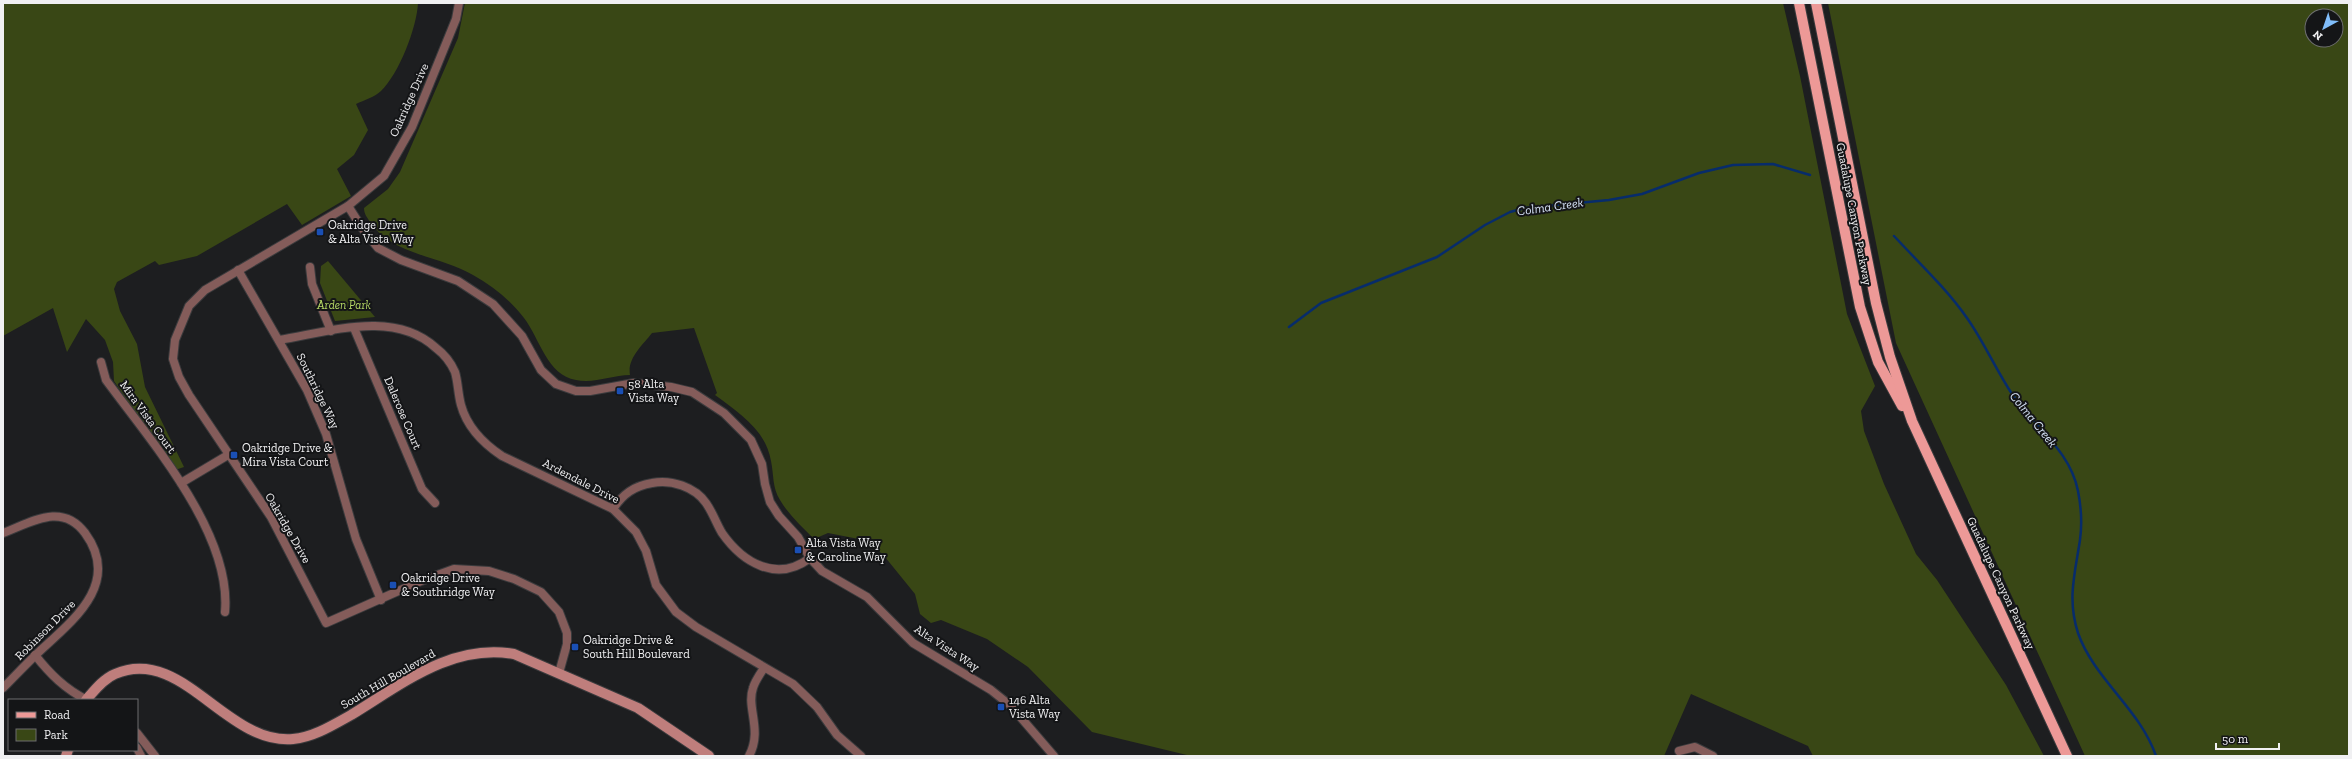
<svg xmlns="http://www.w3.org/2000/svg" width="2352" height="759" font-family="'Zilla Slab',serif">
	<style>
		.green { fill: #394715; fill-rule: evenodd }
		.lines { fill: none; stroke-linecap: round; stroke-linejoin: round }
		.stream { stroke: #072c6b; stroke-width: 2.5 }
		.street-casing { stroke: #3b3b3d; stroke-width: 10 }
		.secondary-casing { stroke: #3b3b3d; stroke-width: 12 }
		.primary-casing { stroke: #3b3b3d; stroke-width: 12 }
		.street { stroke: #845c5a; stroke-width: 8 }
		.secondary { stroke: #bf7e7c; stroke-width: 10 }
		.primary { stroke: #ed9997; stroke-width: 10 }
		.transit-dot { fill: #1a4fb4; stroke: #141517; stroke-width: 1.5 }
		.labels { text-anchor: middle; stroke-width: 4; stroke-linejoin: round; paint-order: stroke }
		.street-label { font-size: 12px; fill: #f0f0f2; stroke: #141517 }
		.poi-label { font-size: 12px; fill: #f0f0f2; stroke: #141517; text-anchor: start }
		.park-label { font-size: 12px; font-style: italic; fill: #b6d965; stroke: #141517 }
		.water-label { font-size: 13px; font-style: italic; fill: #d8e4f8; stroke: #141517 }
	</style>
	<rect width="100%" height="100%" fill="#1d1e20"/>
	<g class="green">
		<path d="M3 3H418C417 27 399 74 381 91 375 97 364 100 356 104L368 130 354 155 337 169 351 196 302 225 287 204 197 256 159 265 155 261 117 282 114 289 120 311 137 344 145 387 184 467 175 470 114 381 113 362 105 340 86 319 67 352 53 308 3 336Z"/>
		<path d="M465 3H1783L1800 76 1847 314 1875 386 1861 411 1864 431 1884 484 1916 554 1937 580 2006 685 2044 756H1813L1808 746 1691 694 1664 756H1191L1092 732 1028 667 987 639 941 620 931 623 920 614 915 594 885 557 869 541 828 533 814 539C802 527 788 514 780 500 772 487 774 475 771 461 766 430 739 413 715 395L717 393 694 328 652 333C643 345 627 358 630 375 612 375 594 384 576 380 547 375 540 339 524 318 510 300 493 286 473 275 441 256 392 255 370 222 367 217 364 214 364 208L388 189 400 172 458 38Z"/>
		<path d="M1828 3H2349V756H2085L1896 343ZM2312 16H2336V40H2312Z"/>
		<path d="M328 261 375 317 335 321 320 283 321 266Z"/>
	</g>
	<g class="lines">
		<g class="stream">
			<path d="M1894 236C1919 263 1946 288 1967 318 1984 342 1996 370 2012 394 2034 427 2070 450 2078 491 2081 506 2082 525 2080 540 2075 573 2067 599 2078 633 2094 679 2140 709 2156 756"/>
			<path d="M1289 327 1321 303 1437 257 1485 225 1510 212 1525 208 1609 200 1642 194 1699 173 1733 165 1773 164 1810 175"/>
		</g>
		<defs>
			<g id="street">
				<path d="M459 3 456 19 412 127 384 176 348 206 205 290 189 306 175 340 173 359 179 377 189 395 271 517 326 623 421 581 454 569 489 571 514 579 541 592 559 612 567 633V644L559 673"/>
				<path d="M348 206 362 228 378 248 401 260 458 281 493 304 522 336 541 370 556 384 576 391H590L634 383 671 387 692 392 724 413 751 440 762 464 765 484 770 502 779 516 798 537 810 558 822 571 867 597 913 643 991 690 1011 706 1054 756"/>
				<path d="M310 267 312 284 331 331"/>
				<path d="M238 270 307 390 326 434 356 539 381 600"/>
				<path d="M354 328 422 489 435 503"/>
				<path d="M279 340C329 332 394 309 436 348 444 354 451 363 455 372 458 382 458 394 461 405 467 427 484 444 502 456L613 509 636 532 646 551 656 585 676 612 696 627 793 684 817 707 837 735 861 756"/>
				<path d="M101 362 106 380C150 440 232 533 225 612"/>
				<path d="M181 483 228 455"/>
				<path d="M613 509C623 494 634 486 652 483 671 479 695 487 706 503 713 513 716 523 722 533 743 563 777 583 810 558"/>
				<path d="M3 533C32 522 62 502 85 533 121 582 75 619 42 649 28 662 16 675 3 688"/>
				<path d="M35 655C50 674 65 689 87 700"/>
				<path d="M137 733 155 756"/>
				<path d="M137 748 141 756"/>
				<path d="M1679 751 1695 747 1713 756"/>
				<path d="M749 756C763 730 746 708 753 688 755 681 760 674 764 668"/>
			</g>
			<g id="secondary">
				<path d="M86 700C94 691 103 679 115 674 182 645 226 745 293 739 314 737 333 725 351 715 402 684 452 643 514 654L638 708 709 756"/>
				<path d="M66 756 68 750"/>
			</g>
			<g id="primary">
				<path d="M1799 3 1860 307 1878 362 1902 406"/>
				<path d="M1816 3 1876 303 1890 357 1912 421 2067 756"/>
			</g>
		</defs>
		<use href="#street" class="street-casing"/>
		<use href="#secondary" class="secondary-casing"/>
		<use href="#primary" class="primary-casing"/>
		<use href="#street" class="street"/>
		<use href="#secondary" class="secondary"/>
		<use href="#primary" class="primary"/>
	</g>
	<g class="transit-dot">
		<rect x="316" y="228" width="8" height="8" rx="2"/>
		<rect x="616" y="387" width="8" height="8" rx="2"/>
		<rect x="230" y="451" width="8" height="8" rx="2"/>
		<rect x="794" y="546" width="8" height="8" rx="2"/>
		<rect x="389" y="581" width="8" height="8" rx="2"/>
		<rect x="571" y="643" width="8" height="8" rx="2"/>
		<rect x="997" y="703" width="8" height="8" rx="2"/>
	</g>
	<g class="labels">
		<g class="street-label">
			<text transform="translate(409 100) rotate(-66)" y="4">Oakridge Drive</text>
			<text transform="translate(1854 214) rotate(79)" y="4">Guadalupe Canyon Parkway</text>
			<text transform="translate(318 391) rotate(64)" y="4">Southridge Way</text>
			<text transform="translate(403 413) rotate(67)" y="4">Dalerose Court</text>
			<text transform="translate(148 417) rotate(54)" y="4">Mira Vista Court</text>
			<text transform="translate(581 481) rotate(27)" y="4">Ardendale Drive</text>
			<text transform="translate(288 528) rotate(60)" y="4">Oakridge Drive</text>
			<text transform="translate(2001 583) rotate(65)" y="4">Guadalupe Canyon Parkway</text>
			<text transform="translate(45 630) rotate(-45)" y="4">Robinson Drive</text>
			<text transform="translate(947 648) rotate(33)" y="4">Alta Vista Way</text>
			<text transform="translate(388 679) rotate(-30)" y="4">South Hill Boulevard</text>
		</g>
		<g class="poi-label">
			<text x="328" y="229">Oakridge Drive<tspan x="328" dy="14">&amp; Alta Vista Way</tspan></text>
			<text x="628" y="388">58 Alta<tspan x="628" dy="14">Vista Way</tspan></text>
			<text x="242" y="452">Oakridge Drive &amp;<tspan x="242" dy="14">Mira Vista Court</tspan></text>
			<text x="806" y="547">Alta Vista Way<tspan x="806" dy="14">&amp; Caroline Way</tspan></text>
			<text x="401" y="582">Oakridge Drive<tspan x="401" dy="14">&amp; Southridge Way</tspan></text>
			<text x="583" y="644">Oakridge Drive &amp;<tspan x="583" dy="14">South Hill Boulevard</tspan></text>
			<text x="1009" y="704">146 Alta<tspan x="1009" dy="14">Vista Way</tspan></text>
		</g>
		<g class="park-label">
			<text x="344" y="309">Arden Park</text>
		</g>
		<g class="water-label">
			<text transform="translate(1550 206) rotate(-8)" y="5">Colma Creek</text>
			<text transform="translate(2034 419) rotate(51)" y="5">Colma Creek</text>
		</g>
	</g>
	<rect width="2352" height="759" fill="none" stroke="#f0f0f2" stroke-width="8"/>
	<rect x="8" y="699" width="130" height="52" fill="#141517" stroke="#6c6d6f"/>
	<rect x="16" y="712" width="20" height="6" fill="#ed9997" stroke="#6c6d6f"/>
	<text x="44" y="719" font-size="12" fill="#f0f0f2">Road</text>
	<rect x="16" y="729" width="20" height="12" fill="#394715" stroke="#6c6d6f"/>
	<text x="44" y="739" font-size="12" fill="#f0f0f2">Park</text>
	<g transform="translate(2324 28) rotate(220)"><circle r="19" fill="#141517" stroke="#6c6d6f"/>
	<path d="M0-3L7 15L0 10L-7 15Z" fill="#80bdfa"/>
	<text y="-6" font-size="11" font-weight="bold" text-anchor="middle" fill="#f0f0f2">N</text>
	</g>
	<path d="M2216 743v6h63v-6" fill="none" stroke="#f0f0f2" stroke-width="2"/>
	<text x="2222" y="743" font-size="12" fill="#f0f0f2" stroke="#141517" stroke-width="3" paint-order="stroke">50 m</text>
</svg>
